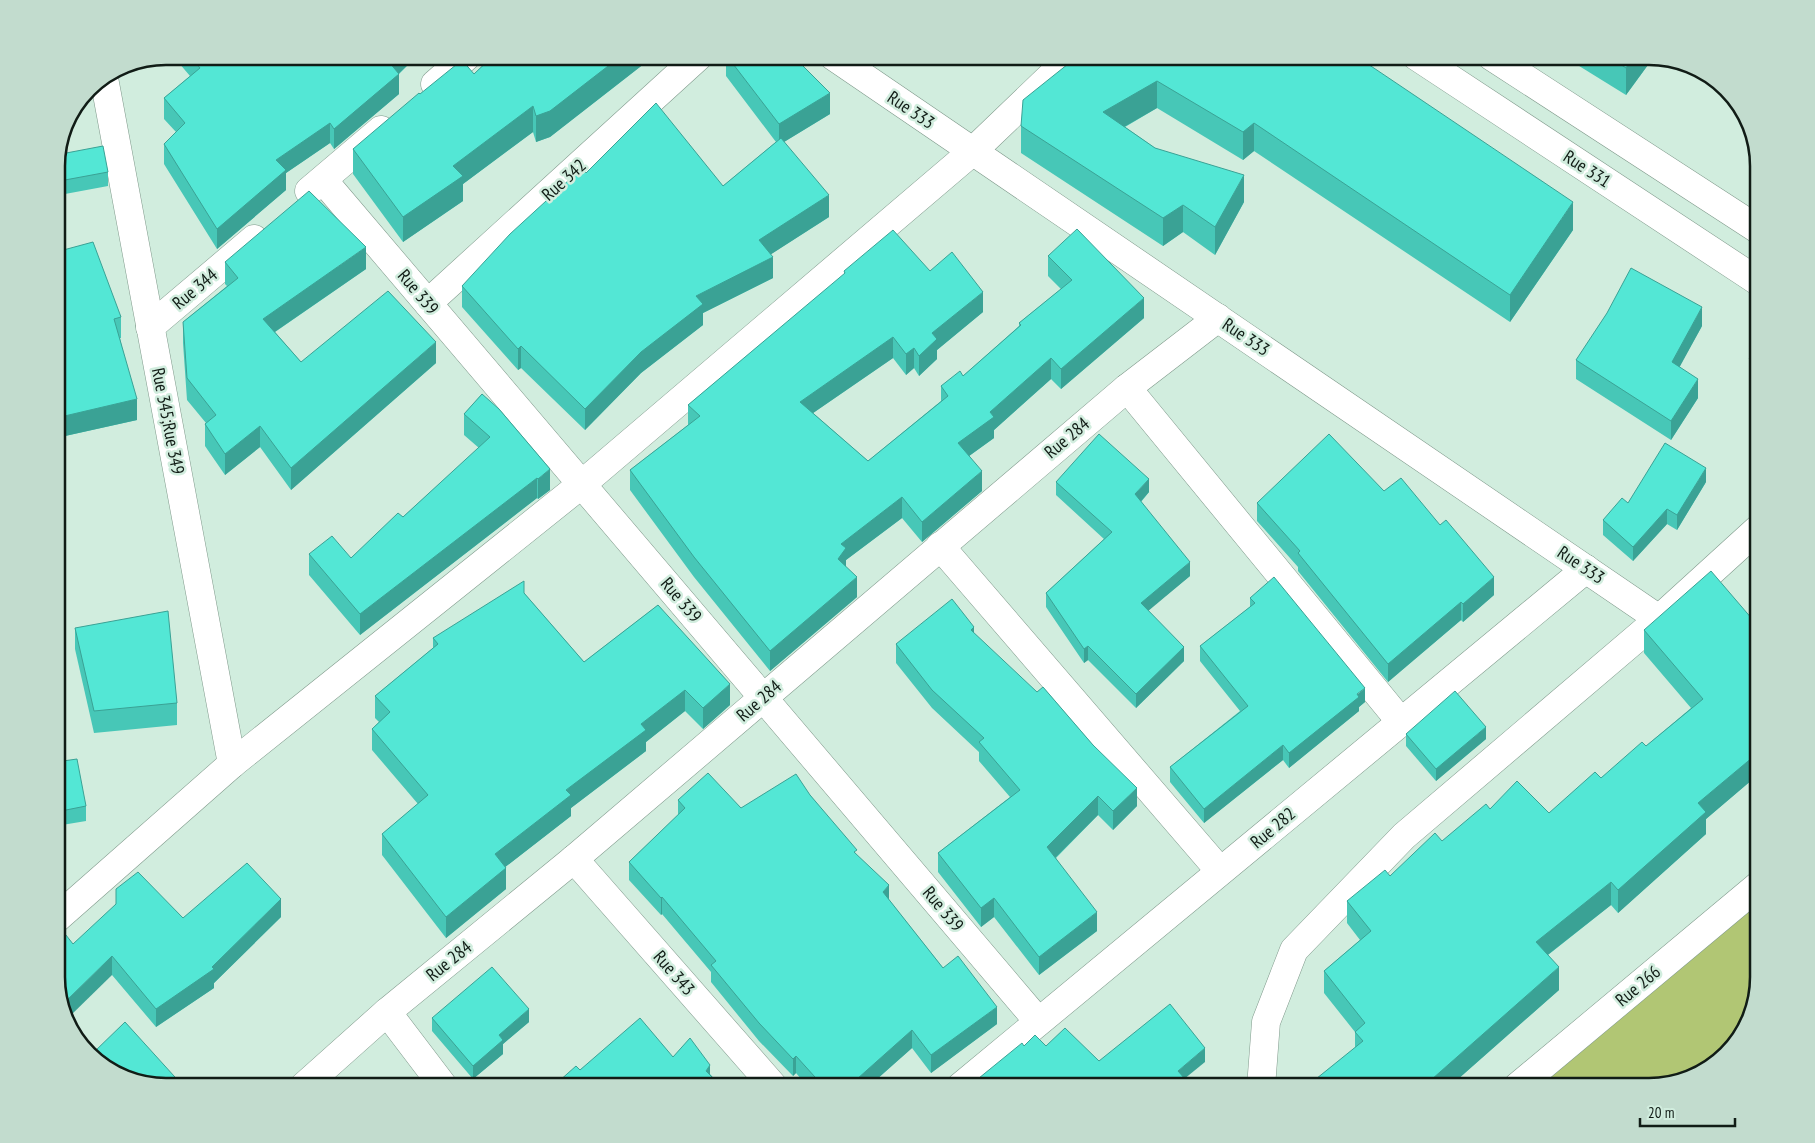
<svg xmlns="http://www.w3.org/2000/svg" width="1815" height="1143" font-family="'PT Sans Narrow',sans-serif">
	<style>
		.green { fill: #b1c674 }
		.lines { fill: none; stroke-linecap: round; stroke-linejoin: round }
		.minor-casing { stroke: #809a8c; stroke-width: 29 }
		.major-casing { stroke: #809a8c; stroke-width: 29 }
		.minor { stroke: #fff; stroke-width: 28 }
		.major { stroke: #fff; stroke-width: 28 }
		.wall { fill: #47c7b7 }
		.shaded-wall { fill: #3aa295 }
		.building { fill: #53e7d5; stroke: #3aa295 }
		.labels { text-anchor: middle; stroke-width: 5; stroke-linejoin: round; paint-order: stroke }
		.street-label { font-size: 18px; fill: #111c16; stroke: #d1edde }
		.rim { fill: none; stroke: #111c16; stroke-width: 2.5 }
	</style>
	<rect width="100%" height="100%" fill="#d1edde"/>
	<path class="green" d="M1759 894V977L1744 1032 1704 1072 1649 1087H1531Z"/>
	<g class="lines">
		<defs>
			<g id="minor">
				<path d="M833 56 1659 619"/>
				<path d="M104 78 232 764"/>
				<path d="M435 84 467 56"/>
				<path d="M323 180 1038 1021"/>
				<path d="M309 191 381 130"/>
				<path d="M428 303 699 56"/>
				<path d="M150 327 254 239"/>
				<path d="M1127 388 1401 722"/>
				<path d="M940 546 1220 871"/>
				<path d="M574 859 774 1087"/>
				<path d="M56 919 232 764 582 484 973 151 1072 56"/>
				<path d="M387 1012 444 1087"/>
				<path d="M303 1087 387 1012 574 859 1127 388 1218 318"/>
				<path d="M960 1087 1586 569"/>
				<path d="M1261 1087 1266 1022 1294 950 1404 836 1659 619 1759 528"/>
				<path d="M1517 1087 1759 885"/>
			</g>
			<g id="major">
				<path d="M1416 56 1759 282"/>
				<path d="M1491 56 1759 230"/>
			</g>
		</defs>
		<use href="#minor" class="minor-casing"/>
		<use href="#major" class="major-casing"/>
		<use href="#minor" class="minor"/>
		<use href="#major" class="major"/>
	</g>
	<g class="wall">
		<path d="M173 56H417L399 74V94L334 149 330 143 286 173V190L217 249 164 164V144L176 132 164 119V98L190 76Z"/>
		<path d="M493 56H654L550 137 536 142 533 132 463 184V201L403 242 353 174V149L474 74Z"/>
		<path d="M726 56H793L830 114 784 142 829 217 771 254 773 278 703 313V325L641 373 585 430 521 368 518 370 462 307V286L586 173 723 186 776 142 726 76Z"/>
		<path d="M1078 56H1356L1573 230 1510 322 1254 151 1243 160 1157 108 1125 127 1155 148 1244 202 1215 255 1183 232 1163 246 1021 153V126Z"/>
		<path d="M1563 56H1649L1653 58 1626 95Z"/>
		<path d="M60 146V158L57 159Z"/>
		<path d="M61 154 108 172V186L65 194 61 169Z"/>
		<path d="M56 252 121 317V338H120L137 420 56 438Z"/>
		<path d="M1048 256 1144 318 1061 389 1051 379 994 430V438L969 456 982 491 922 542 902 518 846 560V567L857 597 770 671 694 577 630 490V470L688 425V405L844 275V271H930L983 312 937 350V359L919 376 914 368 906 375 893 358 813 413 868 461 941 401V386L963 376 1019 326V323L1061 289 1048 276Z"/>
		<path d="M225 262 366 269 275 332 301 362 436 363 291 490 260 447 225 475 205 446V424L206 423 187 400 183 343V322L227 286 225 284Z"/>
		<path d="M1702 326 1679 367 1698 398 1671 440 1576 379V360Z"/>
		<path d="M1759 346V391L1749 382V359Z"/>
		<path d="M482 394 550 490 538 499 537 498 360 635 309 575V554L351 558 403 517 479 448 464 435V414Z"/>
		<path d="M1759 430V459L1755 457V434Z"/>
		<path d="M1056 482 1149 492 1141 502 1190 576 1148 610 1184 661 1136 708 1088 660 1084 663 1046 607V593L1104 539 1056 495Z"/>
		<path d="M1706 482 1677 530 1667 524 1633 561 1603 535V520L1628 503Z"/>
		<path d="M1384 491 1494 595 1463 622 1461 620 1388 682 1298 571V567L1257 521V503Z"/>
		<path d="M524 593 584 662 658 605 730 705 703 729 685 711 646 742V751L571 808V816L505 867 506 889 446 938 382 855V834L418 804 372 750V729L379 722 375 718V696L433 648V638Z"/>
		<path d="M1250 598 1365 702 1359 707V711L1289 768 1283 760 1204 823 1170 782V767L1240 711 1200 661V646L1250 607Z"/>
		<path d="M1759 627V786L1753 779 1706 819V834L1618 913 1611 905 1548 955 1559 990 1449 1087H1306L1355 1048V1032L1324 993V971L1360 940 1347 923V901L1390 876 1490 809 1549 813 1601 778 1646 746 1691 708 1644 653V630Z"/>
		<path d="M75 628 177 703V725L94 733 75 649Z"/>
		<path d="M974 633 1137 806 1113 830 1098 815 1056 858 1097 931 1039 975 994 917 981 927 938 872V853L1010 797 979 761V752L932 708 896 663V644Z"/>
		<path d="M1406 734 1486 739 1436 781 1406 746Z"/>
		<path d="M56 762 86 806V821L56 826Z"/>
		<path d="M810 795 857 855 889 900 943 968 997 1024 931 1073 912 1048 868 1087H808L796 1073 793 1076 759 1041 711 982V972L662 914 661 915 629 880V862L678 815V800L741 808Z"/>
		<path d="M281 917 214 983V988L156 1027 112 975 73 944Z"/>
		<path d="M432 1018 529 1022 503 1044V1054L473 1079 432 1031Z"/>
		<path d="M673 1057 710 1074 722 1087H558V1082L580 1070Z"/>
	</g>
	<g class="shaded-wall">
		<path d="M396 56H417L395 77 399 74V94L334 149V129L389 62Z"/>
		<path d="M621 56H654L550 137 536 142V116Z"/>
		<path d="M1634 56H1649L1653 58 1626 95V68Z"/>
		<path d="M1157 81V108L1103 139V112Z"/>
		<path d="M830 93V114L779 145V124Z"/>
		<path d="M533 106V132L463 184V201L403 242V217L453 166Z"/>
		<path d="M330 123V143L286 173V190L217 249V229L276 160Z"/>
		<path d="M1254 123V151L1243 160V132Z"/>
		<path d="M1244 175V202L1215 255V227Z"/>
		<path d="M829 195V217L759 262V240Z"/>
		<path d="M1573 202V230L1510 322V295Z"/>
		<path d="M1183 205V232L1163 246V218Z"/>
		<path d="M366 247V269L263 340V319Z"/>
		<path d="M773 257V278L703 313V325L641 373 585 430V409L696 296Z"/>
		<path d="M983 292V312L937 350V359L919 376V356L932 333Z"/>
		<path d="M1144 298V318L1061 389V369Z"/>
		<path d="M1702 307V326L1672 381V362Z"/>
		<path d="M893 337V358L800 422V402Z"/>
		<path d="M436 342V363L291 490V468Z"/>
		<path d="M521 346V368L518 370V349Z"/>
		<path d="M914 348V368L906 375V354Z"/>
		<path d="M1051 358V379L994 430V438L958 464V443L990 412Z"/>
		<path d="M1698 379V398L1671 440V421Z"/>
		<path d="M137 399V420L56 438V418Z"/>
		<path d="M260 426V447L225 475V454Z"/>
		<path d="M1706 468V482L1677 530V515Z"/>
		<path d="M550 469V490L538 499V479Z"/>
		<path d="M982 471V491L922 542V522Z"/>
		<path d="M537 478V498L360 635V614Z"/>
		<path d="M1149 479V492L1135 508V494Z"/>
		<path d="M902 497V518L846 560V569L838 559 841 544Z"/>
		<path d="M1667 509V524L1633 561V547Z"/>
		<path d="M1190 562V576L1141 617V603Z"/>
		<path d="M857 577V597L770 671V651Z"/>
		<path d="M1494 577V595L1463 622V604Z"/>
		<path d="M1461 602V620L1388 682V664Z"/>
		<path d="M974 627V646L971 630Z"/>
		<path d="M1088 646V660L1084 663V649Z"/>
		<path d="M1184 647V661L1136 708V694Z"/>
		<path d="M730 684V705L703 729V708Z"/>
		<path d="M1365 688V702L1359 707V711L1289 768V753Z"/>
		<path d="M685 690V711L646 742V751L571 808V816L495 875V854L641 724Z"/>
		<path d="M1486 727V739L1436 781V769Z"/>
		<path d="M1283 745V760L1204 823V809Z"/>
		<path d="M1753 757V779L1706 819V834L1618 913V890L1698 803Z"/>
		<path d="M1137 788V806L1113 830V811Z"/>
		<path d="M1098 796V815L1047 866V847Z"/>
		<path d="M506 868V889L446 938V917Z"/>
		<path d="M1611 882V905L1536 964V942Z"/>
		<path d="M889 885V903L883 892Z"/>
		<path d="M662 897V914L661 915V898Z"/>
		<path d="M994 898V917L981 927V908Z"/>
		<path d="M281 899V917L214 983V988L156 1027V1009L212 967Z"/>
		<path d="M1097 912V931L1039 975V957Z"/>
		<path d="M112 956V975L67 1019 65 1013V1002Z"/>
		<path d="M1559 967V990L1449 1087H1423Z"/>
		<path d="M997 1007V1024L931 1073V1055Z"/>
		<path d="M529 1009V1022L503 1044V1054L473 1079V1066L499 1035Z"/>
		<path d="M912 1030V1048L868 1087H848Z"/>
		<path d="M1205 1048V1062L1178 1084V1071Z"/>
		<path d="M796 1056V1073L793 1076V1059Z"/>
		<path d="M710 1065V1081L706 1071Z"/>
		<path d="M1398 1081V1087H1392Z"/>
	</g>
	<g class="building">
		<path d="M190 56H396L389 62 399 74 334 129 330 123 276 160 286 170 217 229 164 144 185 123 164 98 200 68Z"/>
		<path d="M493 56H621L550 111 536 116 533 106 453 166 463 176 403 217 353 149 419 93 420 94 462 60 474 74Z"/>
		<path d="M727 56H793L830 93 779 124Z"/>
		<path d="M1078 56H1356L1573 202 1510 295 1254 123 1243 132 1157 81 1103 112 1155 148 1244 175 1215 227 1183 205 1163 218 1021 126 1023 100Z"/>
		<path d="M1608 56H1634L1626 68Z"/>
		<path d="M656 103 723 186 781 138 829 195 759 240 773 257 696 296 703 304 641 352 585 409 521 346 518 349 462 286 510 234 582 168 586 173Z"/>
		<path d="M103 146 108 172 65 180 61 154Z"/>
		<path d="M309 191 366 247 263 319 301 362 388 291 436 342 291 468 260 426 225 454 205 424 216 415 187 378 183 322 238 278 225 262Z"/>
		<path d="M1077 229 1144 298 1061 369 1051 358 990 412 994 417 958 443 982 471 922 522 902 497 841 544 846 548 838 559 857 577 770 651 694 557 630 470 700 416 688 405 845 273 844 271 893 230 930 271 952 252 983 292 932 333 937 339 919 356 914 348 906 354 893 337 800 402 868 461 948 396 941 386 960 371 963 376 1021 325 1019 323 1072 280 1048 256Z"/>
		<path d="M93 242 121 317 114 319 137 399 56 418V252Z"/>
		<path d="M1631 268 1702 307 1672 362 1698 379 1671 421 1576 360 1607 313Z"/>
		<path d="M1759 346V368L1749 359Z"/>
		<path d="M482 394 499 409 550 469 538 479 537 478 360 614 309 554 332 536 351 558 398 513 403 517 490 437 464 414Z"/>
		<path d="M1759 430V437L1755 434Z"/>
		<path d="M1099 434 1149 479 1135 494 1190 562 1141 603 1184 647 1136 694 1088 646 1084 649 1046 593 1112 532 1056 482Z"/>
		<path d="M1329 434 1384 491 1401 478 1440 525 1446 520 1494 577 1463 604 1461 602 1388 664 1298 553 1300 551 1257 503Z"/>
		<path d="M1665 443 1706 468 1677 515 1667 509 1633 547 1603 520 1622 498 1628 503Z"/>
		<path d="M1711 571 1759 627V764L1753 757 1698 803 1706 812 1618 890 1611 882 1536 942 1559 967 1423 1087H1403L1398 1081 1392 1087H1306L1363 1041 1355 1032 1365 1023 1324 971 1371 931 1347 901 1385 870 1390 876 1435 833 1442 841 1486 804 1490 809 1517 781 1549 813 1595 772 1601 778 1642 742 1646 746 1703 699 1644 630Z"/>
		<path d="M1274 577 1365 688 1357 694 1359 697 1289 753 1283 745 1204 809 1170 767 1248 706 1200 646 1255 603 1250 598Z"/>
		<path d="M524 581V593L584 662 658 605 730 684 703 708 685 690 641 724 646 730 566 790 571 795 495 854 506 868 446 917 382 834 428 795 372 729 390 712 375 696 438 644 433 638Z"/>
		<path d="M952 599 974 627 971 630 1037 692 1043 687 1093 745 1137 788 1113 811 1098 796 1047 847 1097 912 1039 957 994 898 981 908 938 853 1020 790 979 742 984 738 932 690 896 644Z"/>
		<path d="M168 611 177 703 94 711 75 628Z"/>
		<path d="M1455 691 1486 727 1436 769 1406 734Z"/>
		<path d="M77 759 86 806 56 812V762Z"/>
		<path d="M708 773 741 808 796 774 810 795 857 850 854 852 889 885 883 892 943 968 958 956 997 1007 931 1055 912 1030 848 1087H824L796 1056 793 1059 759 1023 711 965 716 961 662 897 661 898 629 862 685 808 678 800Z"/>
		<path d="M247 863 281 899 212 967 214 969 156 1009 112 956 65 1002 66 1016 56 984V934L62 930 73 944 116 904V889L138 872 183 918Z"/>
		<path d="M492 967 529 1009 499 1035 503 1040 473 1066 432 1018Z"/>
		<path d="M1170 1004 1205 1048 1178 1071 1192 1087H968L1022 1043 1024 1046 1035 1035 1046 1046 1065 1028 1099 1061Z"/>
		<path d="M640 1018 673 1057 690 1038 710 1065 706 1071 722 1087H563L558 1082 576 1066 580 1070Z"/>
		<path d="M125 1022 184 1087H166L111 1072 93 1053Z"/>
	</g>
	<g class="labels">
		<g class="street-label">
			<text transform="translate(911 110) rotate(34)" y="6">Rue 333</text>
			<text transform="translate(1587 169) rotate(33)" y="6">Rue 331</text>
			<text transform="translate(564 180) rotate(-42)" y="6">Rue 342</text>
			<text transform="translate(195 289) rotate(-40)" y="6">Rue 344</text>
			<text transform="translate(418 292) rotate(50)" y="6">Rue 339</text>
			<text transform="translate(1246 337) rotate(34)" y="6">Rue 333</text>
			<text transform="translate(168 421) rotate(79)" y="6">Rue 345;Rue 349</text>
			<text transform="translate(1067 438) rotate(-40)" y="6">Rue 284</text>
			<text transform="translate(1581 565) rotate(34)" y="6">Rue 333</text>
			<text transform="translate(681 600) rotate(50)" y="6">Rue 339</text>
			<text transform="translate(759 701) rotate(-41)" y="6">Rue 284</text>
			<text transform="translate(1273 828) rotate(-40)" y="6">Rue 282</text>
			<text transform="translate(943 909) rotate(50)" y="6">Rue 339</text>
			<text transform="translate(449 961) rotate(-39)" y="6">Rue 284</text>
			<text transform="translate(674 973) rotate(49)" y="6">Rue 343</text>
			<text transform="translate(1638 986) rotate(-40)" y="6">Rue 266</text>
		</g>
	</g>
	<path d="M0 0H1815V1143H0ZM166 65H1649A101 101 0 0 1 1750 166V977A101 101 0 0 1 1649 1078H166A101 101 0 0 1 65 977V166A101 101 0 0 1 166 65Z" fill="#c2dcce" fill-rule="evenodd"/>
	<path class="rim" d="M166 65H1649A101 101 0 0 1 1750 166V977A101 101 0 0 1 1649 1078H166A101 101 0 0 1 65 977V166A101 101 0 0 1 166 65Z"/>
	<path d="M1640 1118v8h95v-8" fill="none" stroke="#111c16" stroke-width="2.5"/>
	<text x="1648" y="1118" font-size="15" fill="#111c16" stroke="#d1edde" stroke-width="4" paint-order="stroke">20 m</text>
</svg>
